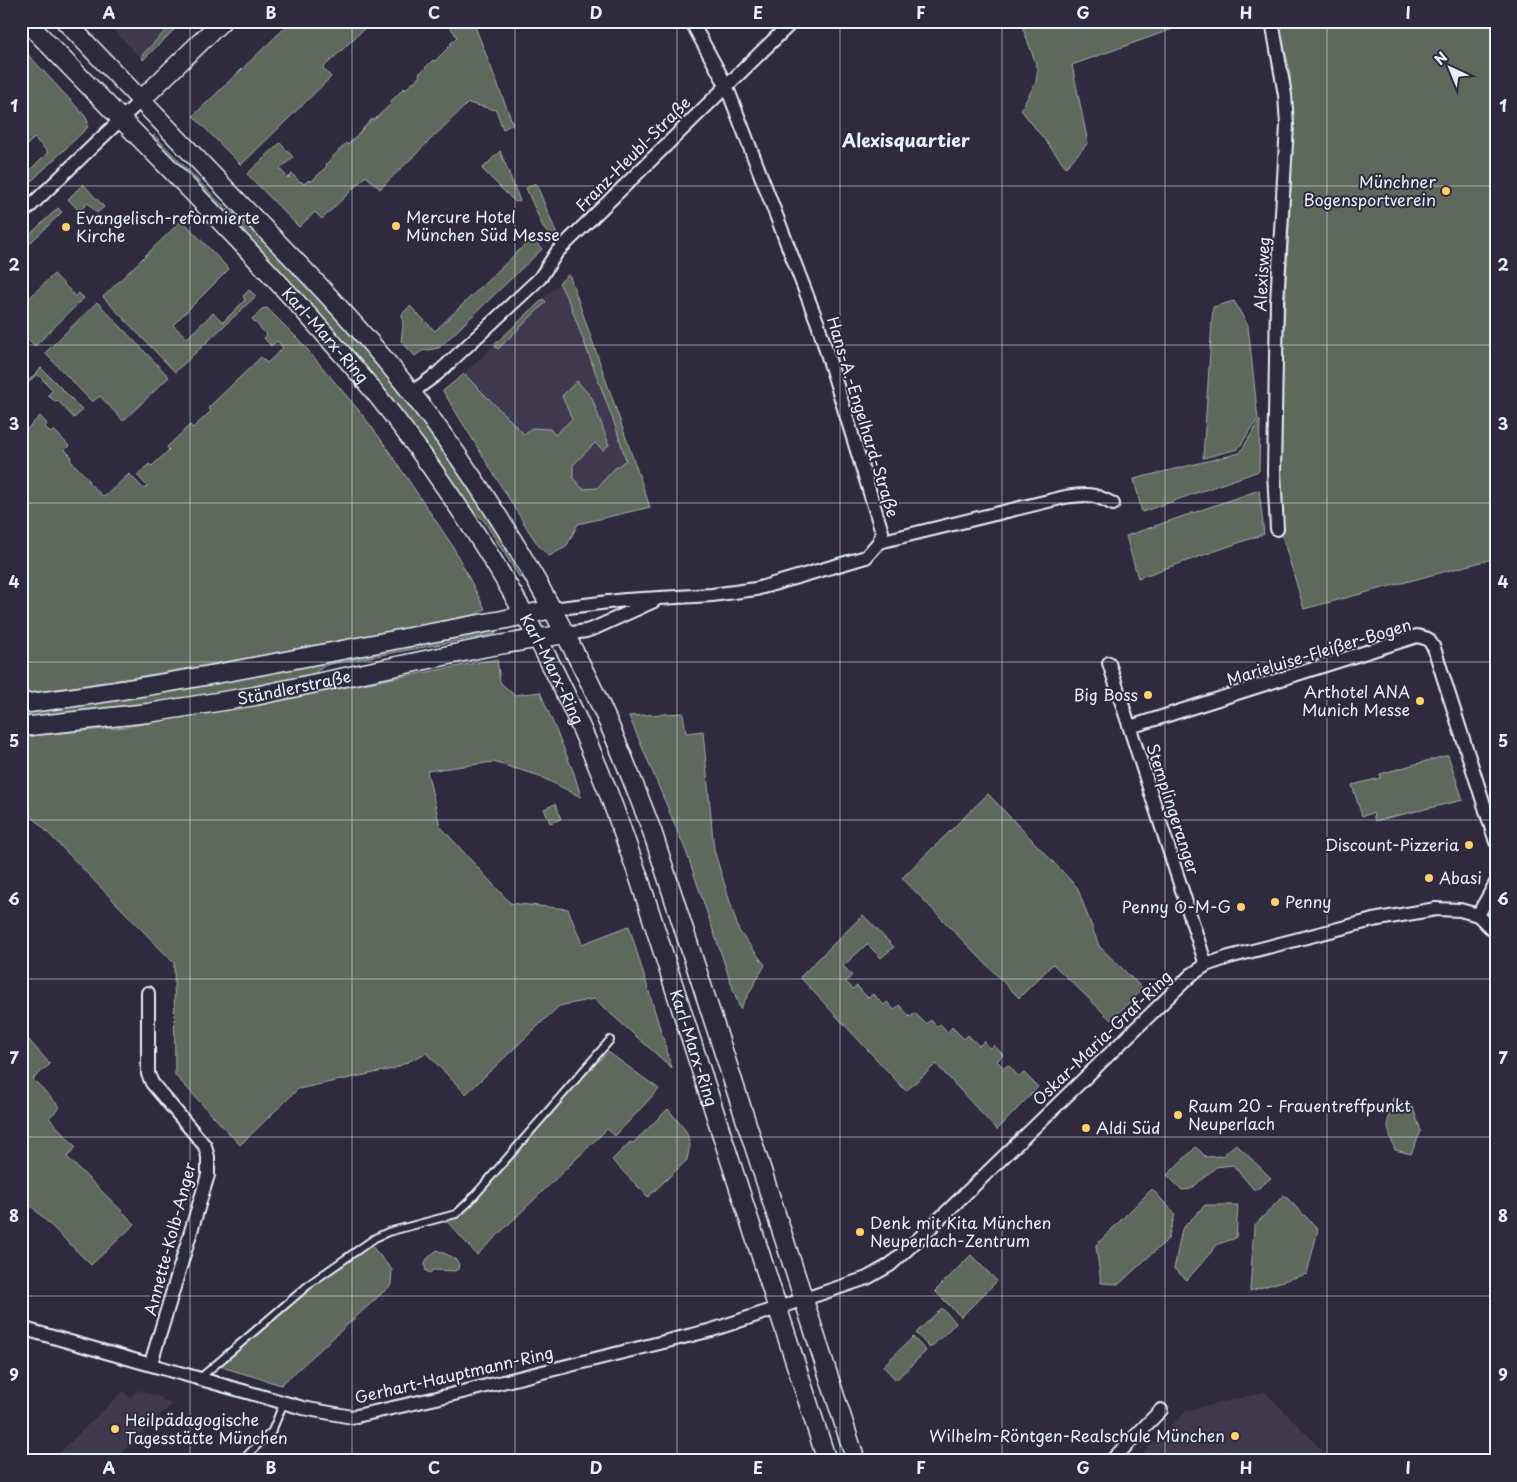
<svg xmlns="http://www.w3.org/2000/svg" width="1517" height="1482" font-family="'Playpen Sans',sans-serif">
	<style>
		.built { fill: #40394f }
		.green { fill: #5e685c; stroke: #a3acaa }
		.lines { fill: none; stroke-linecap: round; stroke-linejoin: round }
		.lane-casing { stroke: #e8f1f8; stroke-width: 10 }
		.street-casing { stroke: #e8f1f8; stroke-width: 16 }
		.secondary-casing { stroke: #e8f1f8; stroke-width: 21 }
		.lane { stroke: #2f2a3d; stroke-width: 6 }
		.street { stroke: #2f2a3d; stroke-width: 12 }
		.secondary { stroke: #2f2a3d; stroke-width: 18 }
		.grid { fill: none; stroke: #e8f1f8; stroke-width: 1; stroke-opacity: 0.55 }
		.poi-dot { fill: #ffd166; stroke: #2f2a3d; stroke-width: 2 }
		.labels { text-anchor: middle; stroke-width: 4; stroke-linejoin: round; paint-order: stroke }
		.street-label { font-size: 16px; fill: #e8f1f8; stroke: #2f2a3d }
		.poi-label { font-size: 16px; fill: #e8f1f8; stroke: #2f2a3d; text-anchor: start }
		.neighbourhood-label { font-size: 18px; font-weight: bold; fill: #e8f1f8; stroke: #2f2a3d }
		.neatline { fill: none; stroke: #e8f1f8; stroke-width: 2 }
		.grid-label { font-size: 16px; text-anchor: middle; font-weight: bold; fill: #e8f1f8 }
	</style>
	<rect width="100%" height="100%" fill="#2f2a3d"/>
	<filter id="ink" filterUnits="userSpaceOnUse"><feTurbulence type="fractalNoise" baseFrequency=".02" numOctaves="2"/><feDisplacementMap in="SourceGraphic" scale="10" xChannelSelector="R" yChannelSelector="G"/><feConvolveMatrix kernelMatrix="1 2 1 2 8 2 1 2 1" color-interpolation-filters="sRGB"/></filter>
	<g filter="url(#ink)">
		<g class="built">
			<path d="M105 21H183L143 60Z"/>
			<path d="M569 274 650 507 578 524 542 452 464 374Z"/>
			<path d="M138 1390 163 1398 161 1400 172 1404 113 1461H63L57 1455 123 1391 130 1397Z"/>
			<path d="M1265 1392 1333 1461H1135L1186 1411Z"/>
		</g>
		<g class="green">
			<path d="M175 21H183L143 60 142 55Z"/>
			<path d="M292 21H325L327 23 329 21H362L367 26 323 68 331 77 241 165 193 116Z"/>
			<path d="M446 21H473L513 124 503 129 496 110 468 103 380 189 366 176 322 219 315 212 299 227 247 174 280 143 293 157 280 169 288 178 292 174 300 182 301 181 304 184 309 180 311 182 327 166 326 164 346 143 348 145 372 119 374 120 391 104 390 102 404 88 405 90 420 76 419 74 433 60 435 61 451 45 450 44 457 37Z"/>
			<path d="M1020 21H1195L1072 65 1088 143 1066 167 1021 110 1036 82 1038 69Z"/>
			<path d="M1278 21H1496V558L1304 609 1281 532 1277 471 1291 183V125L1290 71Z"/>
			<path d="M21 47 85 116 88 122 87 128 21 191V179L48 152 34 138 21 151Z"/>
			<path d="M154 135 216 199 228 210 244 219C294 271 344 323 390 379 440 441 483 508 525 577L520 578 484 521 468 506 150 139Z"/>
			<path d="M500 151 520 201 515 202 482 169Z"/>
			<path d="M536 183 557 235 552 238 544 229 526 188Z"/>
			<path d="M83 184 104 207 97 213 88 203 79 211 68 199Z"/>
			<path d="M58 208 62 212 21 252V243Z"/>
			<path d="M182 220 229 269 173 325 187 338 213 313 223 322 245 300 243 296 249 290 256 296 175 372 103 297Z"/>
			<path d="M532 238 542 249 439 348 422 351 415 356 401 341 403 326 402 314 410 306 435 331Z"/>
			<path d="M54 274 75 296 79 293 84 298 35 346 21 332V306Z"/>
			<path d="M569 274 650 507 578 524 566 547 549 556 539 546 530 533 443 391 464 374 524 434 532 428 550 429 555 435 572 419 562 396 577 381 592 398 609 445 603 450 595 443 573 465V478L583 489 597 488 614 469 626 460 616 428 570 304 559 283Z"/>
			<path d="M543 299 546 302 498 349 494 345Z"/>
			<path d="M1234 301 1248 326 1258 419 1238 449 1203 458 1213 307Z"/>
			<path d="M97 302 169 377 123 421 100 396 92 402 45 353Z"/>
			<path d="M267 308 300 341 361 413 382 441 452 545 485 609 474 615C323 644 173 674 21 694V435L40 416 47 424 45 427 51 433 54 430 69 446 65 450 72 457 70 460 89 480 88 482 104 497 129 474 144 489 147 486 137 475 149 464 152 466 169 450 167 447 190 425 193 428 211 411 208 408 261 357 267 363 283 348 277 341 271 346 264 338 267 335 252 319 262 309Z"/>
			<path d="M41 368 83 410 74 418 57 400 55 402 48 395 53 390 37 374 27 384 26 383Z"/>
			<path d="M1260 420 1259 471 1142 512 1134 479 1240 453Z"/>
			<path d="M1259 490 1264 534 1138 578 1126 536Z"/>
			<path d="M495 630 496 634 326 665 310 676 234 690 161 702 21 718V714L149 695Z"/>
			<path d="M497 659 500 682 514 695 540 692 574 773 581 797 537 775 493 762 427 771 440 826 510 903 568 909 582 944 629 926 672 1068 594 999 559 1006 466 1094 426 1053 393 1069 298 1089 240 1145 175 1075 174 963 21 805V737L125 727 207 713Z"/>
			<path d="M683 713 686 733 703 731 714 850 739 931 765 965 740 1009 686 851 629 716Z"/>
			<path d="M1448 755 1463 800 1375 821 1373 813 1362 816 1352 785 1380 778V774Z"/>
			<path d="M988 794 1077 887 1099 946 1143 989 1111 1020 1053 964 1019 998 902 878Z"/>
			<path d="M555 804 561 819 550 823 544 809Z"/>
			<path d="M863 915 894 947 881 958 867 944 843 966 852 975 846 982 853 989 857 986 868 998 873 994 884 1005 887 1002 894 1010 899 1005 910 1017 915 1013 926 1024 931 1020 937 1027 940 1024 948 1032 952 1027 964 1039 968 1035 979 1046 984 1041 991 1048 994 1045 1003 1055 997 1061 1004 1068 1008 1065 1019 1077 1024 1073 1038 1087 997 1130 936 1064 906 1091 800 977Z"/>
			<path d="M21 1031 50 1064 33 1079 60 1107 49 1118 76 1147 67 1157 135 1224 91 1265 21 1196Z"/>
			<path d="M608 1052 659 1089 615 1136 607 1129 477 1255 445 1219Z"/>
			<path d="M1393 1098 1413 1108 1421 1131 1411 1154 1395 1150C1386 1125 1386 1124 1393 1098Z"/>
			<path d="M668 1109 686 1131 690 1145 687 1160 648 1197 612 1160 630 1142 633 1143Z"/>
			<path d="M1236 1144 1271 1178 1255 1191 1233 1165 1216 1167 1191 1189 1182 1190 1167 1175 1196 1147 1206 1157 1222 1156Z"/>
			<path d="M1152 1189 1175 1214 1168 1239 1119 1284 1101 1283 1096 1245Z"/>
			<path d="M1284 1195 1318 1229 1307 1274 1250 1291 1254 1226Z"/>
			<path d="M1205 1205H1238L1236 1238 1218 1244 1187 1280 1174 1269 1182 1229Z"/>
			<path d="M366 1239 392 1270 391 1285 281 1385 212 1364Z"/>
			<path d="M437 1250 454 1258 459 1264 458 1269 455 1271 433 1270 430 1273 426 1271C422 1260 429 1257 437 1250Z"/>
			<path d="M971 1255 997 1281 961 1317 935 1291Z"/>
			<path d="M942 1308 956 1323 930 1348 916 1333Z"/>
			<path d="M913 1337 926 1351 896 1380 883 1366Z"/>
		</g>
		<g class="lines">
			<defs>
				<g id="lane">
					<path d="M200 1378 312 1282 375 1238 388 1232 456 1214 469 1202 610 1040"/>
					<path d="M241 1461 272 1431 284 1402"/>
				</g>
				<g id="street">
					<path d="M1272 21 1285 95 1287 125 1277 302 1274 472 1277 529"/>
					<path d="M21 215 141 100"/>
					<path d="M411 393 437 374 540 278 557 252 793 21"/>
					<path d="M879 542 1065 497C1087 494 1093 493 1113 504"/>
					<path d="M552 609 625 600 712 595 756 589 866 557 879 542 882 532 818 324 726 85 691 21"/>
					<path d="M565 634 586 631 595 628 654 601"/>
					<path d="M1109 663 1206 965"/>
					<path d="M1130 727 1417 636 1428 639 1434 648 1496 842"/>
					<path d="M1478 915 1496 883"/>
					<path d="M148 993V1074L152 1083 205 1146 208 1157V1175L151 1363"/>
					<path d="M21 1328 303 1408 352 1417 450 1395 712 1330 867 1278 890 1265 925 1233 1191 975 1206 965 1229 957 1373 920 1436 909 1460 910 1478 915 1496 933"/>
					<path d="M1111 1461 1161 1410"/>
				</g>
				<g id="secondary">
					<path id="s1" d="M26 21C134 134 248 244 350 363 392 411 430 464 465 517 521 601 569 693 606 787 618 817 628 848 639 878L827 1461"/>
					<path d="M65 21C125 83 184 146 244 208 302 267 360 327 411 392 476 476 533 568 580 663 608 717 630 774 652 831L856 1461"/>
					<path d="M141 100 222 21"/>
					<path d="M21 704C183 685 342 648 502 620L552 609"/>
					<path id="s2" d="M21 727 148 713 255 696 487 647 565 634"/>
				</g>
			</defs>
			<use href="#lane" class="lane-casing"/>
			<use href="#street" class="street-casing"/>
			<use href="#secondary" class="secondary-casing"/>
			<use href="#lane" class="lane"/>
			<use href="#street" class="street"/>
			<use href="#secondary" class="secondary"/>
		</g>
	</g>
	<path class="grid" d="M190 21V1461M352 21V1461M515 21V1461M677 21V1461M840 21V1461M1002 21V1461M1165 21V1461M1327 21V1461M21 186H1496M21 345H1496M21 503H1496M21 662H1496M21 820H1496M21 979H1496M21 1137H1496M21 1296H1496"/>
	<g class="poi-dot">
		<circle cx="1446" cy="191" r="5"/>
		<circle cx="396" cy="226" r="5"/>
		<circle cx="66" cy="227" r="5"/>
		<circle cx="1148" cy="695" r="5"/>
		<circle cx="1420" cy="701" r="5"/>
		<circle cx="1469" cy="845" r="5"/>
		<circle cx="1429" cy="878" r="5"/>
		<circle cx="1275" cy="902" r="5"/>
		<circle cx="1241" cy="907" r="5"/>
		<circle cx="1178" cy="1115" r="5"/>
		<circle cx="1086" cy="1128" r="5"/>
		<circle cx="860" cy="1232" r="5"/>
		<circle cx="115" cy="1429" r="5"/>
		<circle cx="1235" cy="1436" r="5"/>
	</g>
	<g class="labels">
		<g class="street-label">
			<text transform="translate(633 154) rotate(-45)" y="6">Franz-Heubl-Straße</text>
			<text transform="translate(1262 274) rotate(-87)" y="6">Alexisweg</text>
			<text dy="6" stroke="none"><textPath href="#s1" startOffset="434">Karl-Marx-Ring</textPath></text>
			<text transform="translate(863 417) rotate(73)" y="6">Hans-A.-Engelhard-Straße</text>
			<text transform="translate(1319 652) rotate(-17)" y="6">Marieluise-Fleißer-Bogen</text>
			<text dy="6" stroke="none"><textPath href="#s1" startOffset="839">Karl-Marx-Ring</textPath></text>
			<text dy="6" stroke="none"><textPath href="#s2" startOffset="276">Ständlerstraße</textPath></text>
			<text transform="translate(1173 809) rotate(72)" y="6">Stemplingeranger</text>
			<text transform="translate(1102 1038) rotate(-44)" y="6">Oskar-Maria-Graf-Ring</text>
			<text dy="6" stroke="none"><textPath href="#s1" startOffset="1244">Karl-Marx-Ring</textPath></text>
			<text transform="translate(170 1239) rotate(-75)" y="6">Annette-Kolb-Anger</text>
			<text transform="translate(454 1375) rotate(-13)" y="6">Gerhart-Hauptmann-Ring</text>
		</g>
		<g class="poi-label">
			<text x="1436" y="188" text-anchor="end">Münchner<tspan x="1436" dy="18">Bogensportverein</tspan></text>
			<text x="406" y="223">Mercure Hotel<tspan x="406" dy="18">München Süd Messe</tspan></text>
			<text x="76" y="224">Evangelisch-reformierte<tspan x="76" dy="18">Kirche</tspan></text>
			<text x="1410" y="698" text-anchor="end">Arthotel ANA<tspan x="1410" dy="18">Munich Messe</tspan></text>
			<text x="1138" y="701" text-anchor="end">Big Boss</text>
			<text x="1459" y="851" text-anchor="end">Discount-Pizzeria</text>
			<text x="1439" y="884">Abasi</text>
			<text x="1285" y="908">Penny</text>
			<text x="1231" y="913" text-anchor="end">Penny O-M-G</text>
			<text x="1188" y="1112">Raum 20 - Frauentreffpunkt<tspan x="1188" dy="18">Neuperlach</tspan></text>
			<text x="1096" y="1134">Aldi Süd</text>
			<text x="870" y="1229">Denk mit Kita München<tspan x="870" dy="18">Neuperlach-Zentrum</tspan></text>
			<text x="125" y="1426">Heilpädagogische<tspan x="125" dy="18">Tagesstätte München</tspan></text>
			<text x="1225" y="1442" text-anchor="end">Wilhelm-Röntgen-Realschule München</text>
		</g>
		<g class="neighbourhood-label">
			<text x="906" y="147">Alexisquartier</text>
		</g>
	</g>
	<rect width="1517" height="1482" fill="none" stroke="#2f2a3d" stroke-width="55"/>
	<g transform="translate(1450 68) rotate(316)" stroke="#2f2a3d" stroke-width="4" paint-order="stroke">
	<path d="M0-4L9 19L0 12L-9 19Z" fill="#e8f1f8"/>
	<text y="-8" font-size="14" font-weight="bold" text-anchor="middle" fill="#e8f1f8">N</text>
	</g>
	<rect x="28" y="28" width="1462" height="1426" class="neatline"/>
	<g class="grid-label">
		<text x="109" y="19">A</text>
		<text x="271" y="19">B</text>
		<text x="434" y="19">C</text>
		<text x="596" y="19">D</text>
		<text x="758" y="19">E</text>
		<text x="921" y="19">F</text>
		<text x="1083" y="19">G</text>
		<text x="1246" y="19">H</text>
		<text x="1408" y="19">I</text>
		<text x="14" y="112">1</text>
		<text x="1503" y="112">1</text>
		<text x="14" y="271">2</text>
		<text x="1503" y="271">2</text>
		<text x="14" y="430">3</text>
		<text x="1503" y="430">3</text>
		<text x="14" y="588">4</text>
		<text x="1503" y="588">4</text>
		<text x="14" y="747">5</text>
		<text x="1503" y="747">5</text>
		<text x="14" y="905">6</text>
		<text x="1503" y="905">6</text>
		<text x="14" y="1064">7</text>
		<text x="1503" y="1064">7</text>
		<text x="14" y="1222">8</text>
		<text x="1503" y="1222">8</text>
		<text x="14" y="1381">9</text>
		<text x="1503" y="1381">9</text>
		<text x="109" y="1474">A</text>
		<text x="271" y="1474">B</text>
		<text x="434" y="1474">C</text>
		<text x="596" y="1474">D</text>
		<text x="758" y="1474">E</text>
		<text x="921" y="1474">F</text>
		<text x="1083" y="1474">G</text>
		<text x="1246" y="1474">H</text>
		<text x="1408" y="1474">I</text>
	</g>
</svg>
